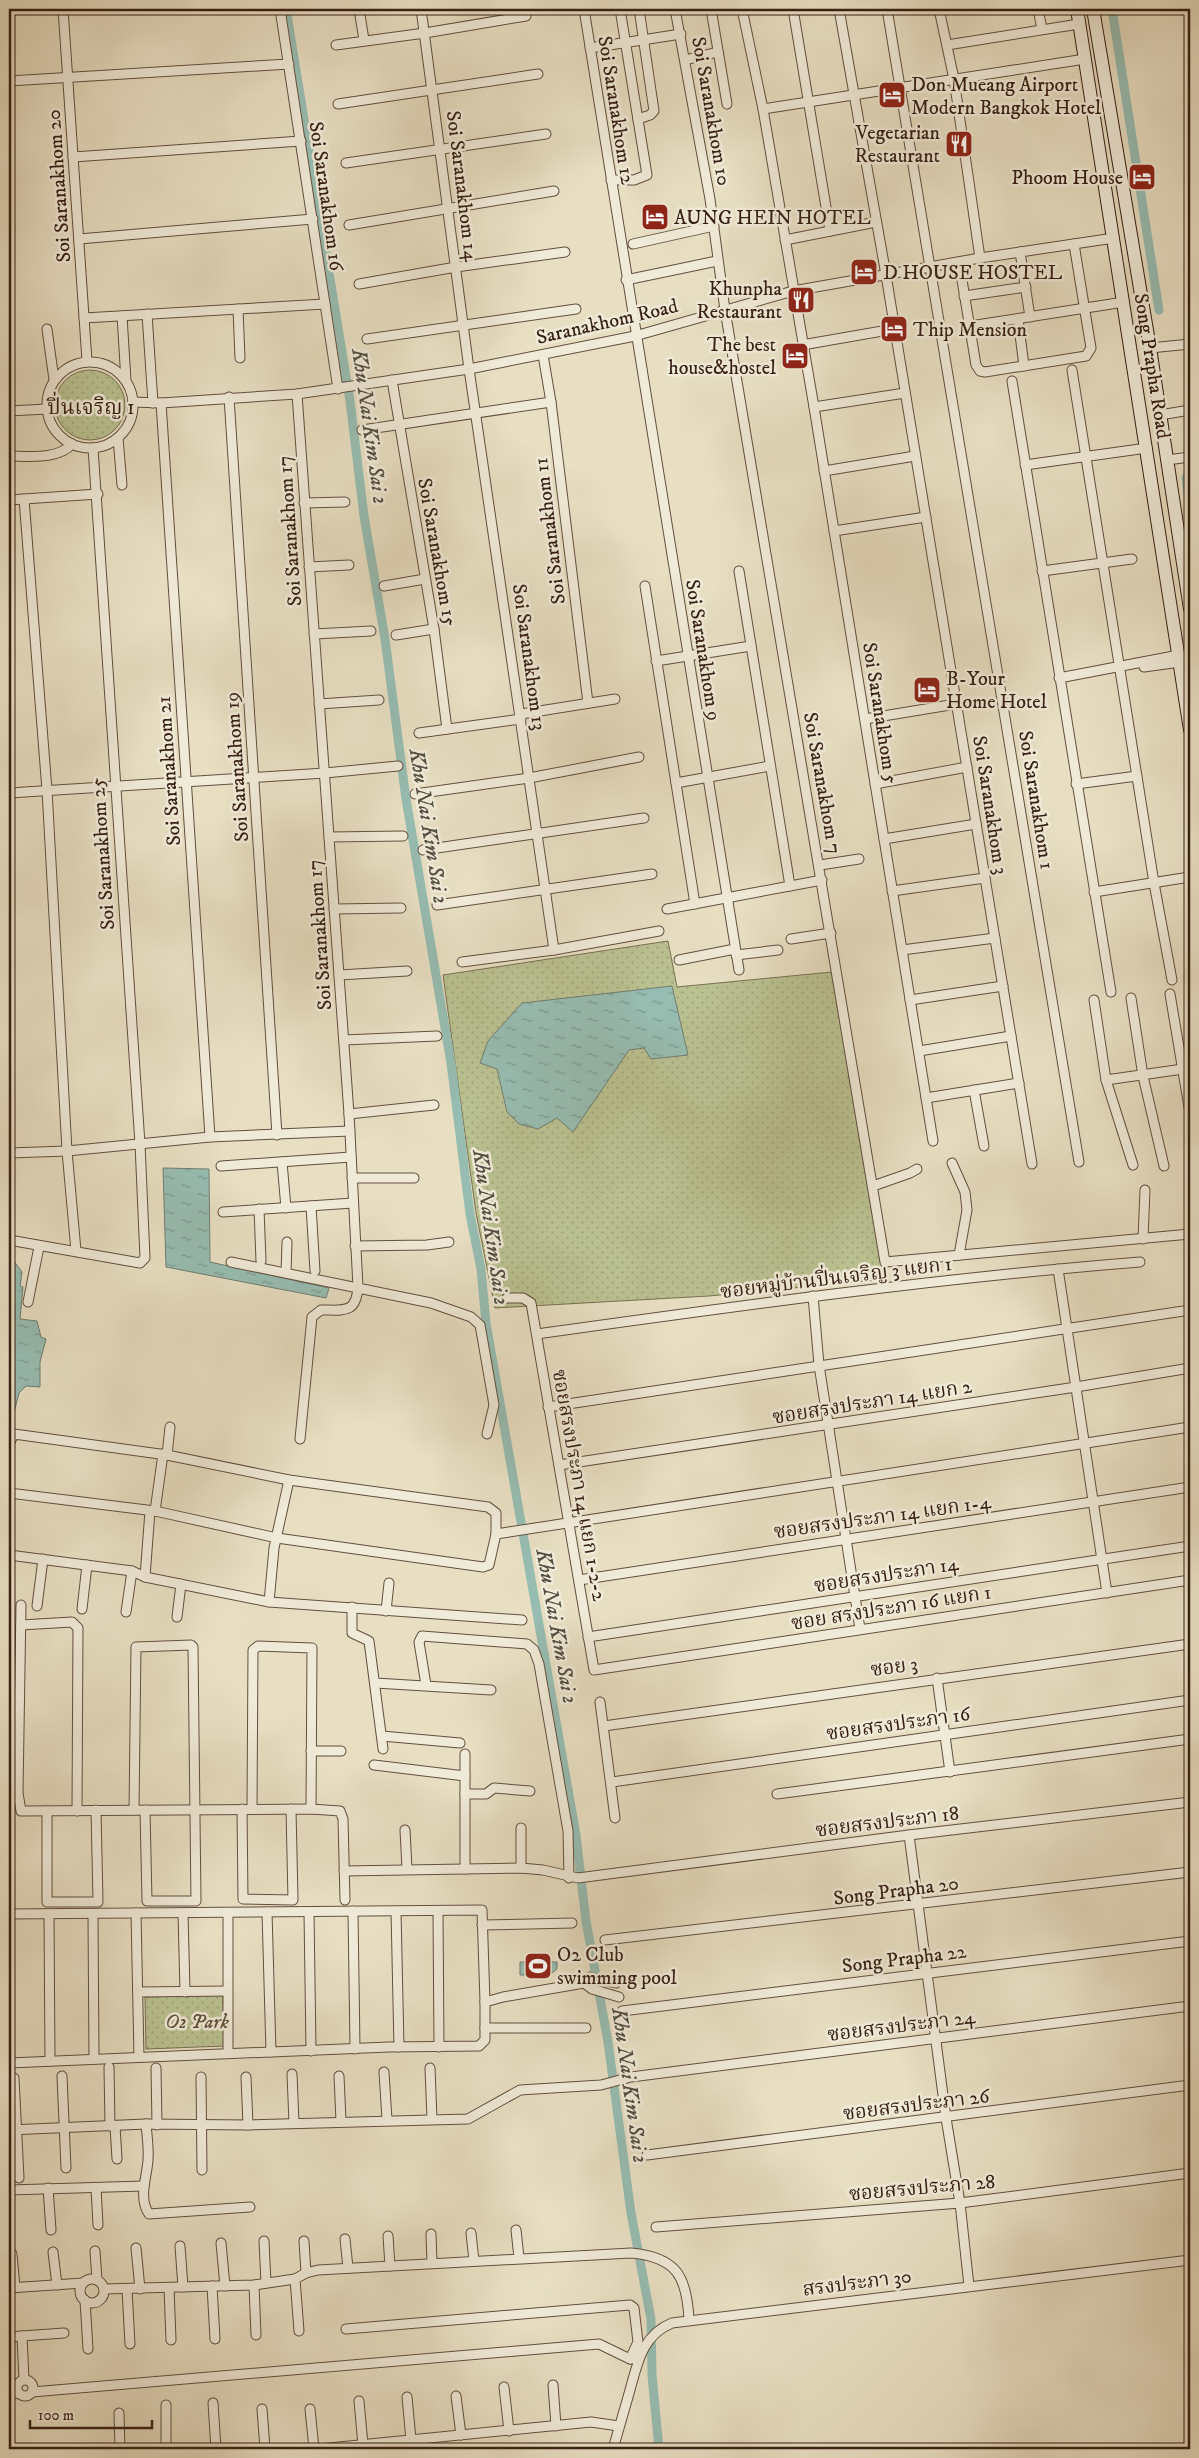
<svg xmlns="http://www.w3.org/2000/svg" width="1199" height="2458" font-family="'IM FELL DW Pica','Noto Serif Thai',serif">
	<style>
		.grass { fill: url(#grass-dots); stroke: #787052 }
		.water { fill: url(#water-ripples); stroke: #707e72 }
		.lines { fill: none; stroke-linecap: round; stroke-linejoin: round }
		.canal { stroke: #97bdb2; stroke-width: 9 }
		.minor-casing { stroke: #624f3f; stroke-width: 11 }
		.secondary-casing { stroke: #361f13; stroke-width: 14 }
		.minor { stroke: #f0ead8; stroke-width: 9 }
		.secondary { stroke: #f0ead8; stroke-width: 12 }
		.labels { text-anchor: middle; stroke-width: 5; stroke-linejoin: round; paint-order: stroke }
		.poi-label { font-size: 20px; fill: #361f13; stroke: #f0ead8; text-anchor: start }
		.street-label { font-size: 20px; fill: #361f13; stroke: #f0ead8 }
		.park-label { font-size: 20px; font-style: italic; fill: #5e5039; stroke: #f0ead8 }
		.neighbourhood-label { font-size: 21px; fill: #361f13; stroke: #f0ead8 }
		.water-label { font-size: 21px; font-style: italic; fill: #534e43; stroke: #f0ead8 }
	</style>
	<defs>
		<pattern id="grass-dots" width="8" height="8" patternUnits="userSpaceOnUse" patternTransform="scale(1.25)"><rect width="8" height="8" fill="#bac191"/><path d="M2 2h.1M6 6h.1" fill="none" stroke="#a0a57c" stroke-width="1.8" stroke-linecap="round"/></pattern>
		<pattern id="water-ripples" width="26" height="14" patternUnits="userSpaceOnUse" patternTransform="scale(1.25)"><rect width="26" height="14" fill="#97bdb2"/><path d="M2 4q2-2 4 0t4 0M15 11q2-2 4 0t4 0" fill="none" stroke="#7c9990"/></pattern>
	</defs>
	<rect width="100%" height="100%" fill="#e8dfc3"/>
	<filter id="stains"><feTurbulence type="fractalNoise" baseFrequency=".004" numOctaves="4"/><feColorMatrix values="0 0 0 0 .2 0 0 0 0 .09 0 0 0 0 .02 0 0 0 .5 -.17"/></filter>
	<radialGradient id="worn" r=".72"><stop offset=".6" stop-color="#630" stop-opacity="0"/><stop offset="1" stop-color="#630" stop-opacity=".3"/></radialGradient>
	<g class="grass">
		<circle cx="90" cy="405" r="35"/>
		<path d="M668 941 677 987 832 972 886 1279 709 1296 495 1308 476 1213 443 975Z"/>
		<path d="M223 1995 224 2046 146 2049 145 1997Z"/>
	</g>
	<g class="water">
		<path d="M672 986 688 1055 651 1059 644 1048 629 1050 573 1132 557 1118 538 1129 519 1124 507 1112 497 1069 480 1063 488 1041 522 1003Z"/>
		<path d="M163 1168 209 1169 210 1262 329 1288 326 1298 166 1267Z"/>
		<path d="M9 1259 13 1260 22 1272 20 1286 23 1287 20 1319 37 1321 41 1337 46 1339 40 1362V1387L26 1386 19 1393 9 1432Z"/>
		<path d="M520 1962H557V1969L549 1975H520Z"/>
	</g>
	<g class="lines">
		<g class="canal">
			<path d="M286 9 350 401 364 516 385 639 406 799 451 1063 470 1214 481 1269 486 1323 576 1835 586 1921 608 2042 631 2213 651 2319 652 2375 659 2449"/>
			<path d="M1112 9 1159 310"/>
			<path d="M1186 478 1190 508"/>
		</g>
		<defs>
			<g id="minor">
				<path d="M63 9 87 361"/>
				<path d="M280 9 338 389"/>
				<path d="M359 9 364 40"/>
				<path d="M421 9 469 369 554 950"/>
				<path d="M584 9 739 970"/>
				<path d="M675 9 710 199 725 310 885 1262 1190 1234"/>
				<path d="M711 9 727 104"/>
				<path d="M742 9 763 109 814 407 933 1141"/>
				<path d="M793 9 830 231"/>
				<path d="M839 9 886 275 1032 1164"/>
				<path d="M887 9 1079 1162"/>
				<path d="M939 9 954 79 980 258"/>
				<path d="M1038 9 1042 29"/>
				<path d="M336 45 425 33 526 16"/>
				<path d="M947 45 1079 24"/>
				<path d="M590 48 681 34"/>
				<path d="M685 60 718 52"/>
				<path d="M9 81 289 64"/>
				<path d="M338 104 538 74"/>
				<path d="M763 109 1085 59"/>
				<path d="M638 119 650 115 654 111 639 9"/>
				<path d="M73 157 301 141"/>
				<path d="M346 163 546 134"/>
				<path d="M611 180H634L647 175 620 9"/>
				<path d="M349 225 554 191"/>
				<path d="M79 239 313 219"/>
				<path d="M785 240 876 222"/>
				<path d="M633 244 714 226"/>
				<path d="M1020 252 1030 317"/>
				<path d="M959 262 976 365 980 371 985 372 1086 356 1091 348 1074 244"/>
				<path d="M626 280 717 261"/>
				<path d="M359 284 456 267 565 252"/>
				<path d="M964 296 1026 287"/>
				<path d="M238 309 240 358"/>
				<path d="M147 314 153 403"/>
				<path d="M122 316 126 381"/>
				<path d="M84 318 325 304"/>
				<path d="M1018 319 1024 366"/>
				<path d="M970 326 1124 302"/>
				<path d="M47 329 54 380"/>
				<path d="M367 339 576 309"/>
				<path d="M802 345 894 329"/>
				<path d="M1150 348 1190 344"/>
				<path d="M543 355 551 402 588 703"/>
				<circle cx="90" cy="405" r="43"/>
				<path d="M1072 370 1154 883 1172 980"/>
				<path d="M392 380 434 629 447 729"/>
				<path d="M1012 381 1111 992"/>
				<path d="M297 394 349 1114 358 1287C356 1314 344 1310 321 1310L312 1317 300 1439"/>
				<path d="M229 397 277 1135"/>
				<path d="M133 402 161 403 297 394 469 369 635 336 793 291 980 258 1114 238"/>
				<path d="M161 403 210 1137"/>
				<path d="M814 407 905 393"/>
				<path d="M9 411 47 409"/>
				<path d="M1160 415 1190 410"/>
				<path d="M362 430 551 402"/>
				<path d="M118 438 122 485"/>
				<path d="M9 456C28 456 58 460 72 444"/>
				<path d="M1167 460 1190 457"/>
				<path d="M1025 465 1147 448"/>
				<path d="M824 471 915 456"/>
				<path d="M24 499 47 790 67 1151 76 1251"/>
				<path d="M9 500 98 494"/>
				<path d="M304 503 345 502"/>
				<path d="M834 531 926 517"/>
				<path d="M309 567 349 565"/>
				<path d="M739 571 790 886"/>
				<path d="M1042 571 1132 559"/>
				<path d="M384 586 425 579"/>
				<path d="M645 586 695 904"/>
				<path d="M314 634 371 631"/>
				<path d="M396 635 434 629"/>
				<path d="M656 661 751 646"/>
				<path d="M1144 667 1180 662"/>
				<path d="M1059 678 1179 655"/>
				<path d="M319 704 379 700"/>
				<path d="M521 714 615 699"/>
				<path d="M865 719 956 704"/>
				<path d="M419 733 521 719"/>
				<path d="M676 783 770 766"/>
				<path d="M875 784 967 767"/>
				<path d="M1076 784 1137 776"/>
				<path d="M9 793 325 773 398 766"/>
				<path d="M415 794 529 778 639 757"/>
				<path d="M329 837 403 836"/>
				<path d="M884 839 976 824"/>
				<path d="M423 850 644 818"/>
				<path d="M820 865 859 859"/>
				<path d="M892 891 985 878"/>
				<path d="M1094 892 1190 877"/>
				<path d="M437 905 652 874"/>
				<path d="M334 909 401 908"/>
				<path d="M667 909 822 880"/>
				<path d="M791 939 831 933"/>
				<path d="M902 950 995 938"/>
				<path d="M736 955 778 950"/>
				<path d="M679 960 735 949"/>
				<path d="M462 962 554 950 659 931"/>
				<path d="M339 975 407 971"/>
				<path d="M1170 994 1190 1113"/>
				<path d="M1131 998 1143 1076 1164 1166"/>
				<path d="M910 1000 1003 986"/>
				<path d="M1094 1000 1106 1080 1133 1165"/>
				<path d="M344 1040 437 1036"/>
				<path d="M919 1051 1011 1036"/>
				<path d="M1106 1080 1190 1068"/>
				<path d="M974 1090 984 1146"/>
				<path d="M926 1098 1019 1083"/>
				<path d="M349 1114 434 1105"/>
				<path d="M9 1153 67 1151 210 1137 350 1131"/>
				<path d="M282 1162 286 1208"/>
				<path d="M952 1163 965 1192 967 1210 959 1255"/>
				<path d="M221 1166 351 1157"/>
				<path d="M352 1178H414"/>
				<path d="M873 1186 910 1173 917 1169"/>
				<path d="M311 1206 315 1271"/>
				<path d="M259 1209 261 1261"/>
				<path d="M223 1212 353 1203"/>
				<path d="M1143 1239 1145 1190"/>
				<path d="M9 1240 140 1263 145 1258 140 1144 93 448"/>
				<path d="M355 1246 427 1245 449 1242"/>
				<path d="M231 1262 431 1303 471 1317 480 1325 494 1405 487 1434"/>
				<path d="M1058 1269 1107 1593"/>
				<path d="M286 1273 287 1242"/>
				<path d="M813 1296 819 1365 860 1629"/>
				<path d="M507 1298H523L531 1303 594 1670 1190 1580"/>
				<path d="M28 1302 39 1247"/>
				<path d="M537 1334C738 1306 938 1278 1140 1262"/>
				<path d="M548 1407 1190 1310"/>
				<path d="M9 1444 14 1434 167 1455 289 1480 488 1507 496 1513V1534L489 1565 483 1567 277 1538 155 1511 9 1493"/>
				<path d="M167 1455 170 1427"/>
				<path d="M559 1465 1076 1387 1190 1368"/>
				<path d="M155 1511 163 1454"/>
				<path d="M496 1534 1190 1427"/>
				<path d="M9 1555 132 1571 145 1577 269 1602 522 1620"/>
				<path d="M145 1577 150 1511"/>
				<path d="M579 1580 1190 1487"/>
				<path d="M269 1602 274 1548 289 1480"/>
				<path d="M21 1605 18 1793 21 1811 311 1809 340 1811 343 1819 345 1900"/>
				<path d="M37 1606 43 1559"/>
				<path d="M352 1607V1633L369 1641 383 1749"/>
				<path d="M82 1609 87 1565"/>
				<path d="M386 1611 389 1583"/>
				<path d="M126 1612 132 1571"/>
				<path d="M177 1617 181 1584"/>
				<path d="M21 1625 72 1622 78 1628 77 1811"/>
				<path d="M588 1637 1190 1546"/>
				<path d="M937 1678 950 1772"/>
				<path d="M375 1683 491 1690"/>
				<path d="M426 1685 419 1642 422 1636 527 1644 534 1650 539 1664 568 1831 569 1878"/>
				<path d="M600 1702 615 1818"/>
				<path d="M604 1726 1190 1644"/>
				<path d="M382 1736 460 1743"/>
				<path d="M311 1751H341"/>
				<path d="M465 1754V1869"/>
				<path d="M374 1765 465 1776"/>
				<path d="M612 1782 1190 1700"/>
				<path d="M465 1794H486L494 1788 530 1791"/>
				<path d="M777 1794 1190 1739"/>
				<path d="M242 1809 243 1899 293 1900 291 1809"/>
				<path d="M252 1809 253 1650 258 1646 312 1648 311 1809"/>
				<path d="M134 1810 136 1647 191 1645 193 1647 196 1901H147L145 1810"/>
				<path d="M47 1811V1902H98L96 1810"/>
				<path d="M521 1828V1868"/>
				<path d="M405 1830 407 1869"/>
				<path d="M909 1835 946 2118 960 2203 969 2286"/>
				<path d="M344 1871 521 1868 543 1870 578 1878 909 1835 1190 1802"/>
				<path d="M353 1911 355 2049"/>
				<path d="M396 1911 399 2047"/>
				<path d="M438 1911 439 2047"/>
				<path d="M267 1912 271 2052"/>
				<path d="M309 1912 311 2051"/>
				<path d="M136 1913 139 2057"/>
				<path d="M183 1913 185 1992"/>
				<path d="M228 1913V2053"/>
				<path d="M9 1914 482 1910 485 2002"/>
				<path d="M49 1914 50 2061"/>
				<path d="M93 1914 94 2059"/>
				<path d="M482 1925 572 1923"/>
				<path d="M605 1940 1190 1872"/>
				<path d="M616 1983 590 1977 584 1983 592 1989 619 1997"/>
				<path d="M138 1992 227 1991"/>
				<path d="M622 2011 1190 1941"/>
				<path d="M485 2028H586"/>
				<path d="M9 2063 389 2047 479 2046 485 2040V2002L503 1997 584 1983"/>
				<path d="M109 2067 110 2126"/>
				<path d="M156 2068 157 2125"/>
				<path d="M430 2068 432 2119"/>
				<path d="M384 2072 387 2120"/>
				<path d="M292 2074 294 2123"/>
				<path d="M62 2076 66 2168"/>
				<path d="M339 2076 341 2121"/>
				<path d="M201 2077 202 2170"/>
				<path d="M246 2077 248 2125"/>
				<path d="M14 2078 19 2178"/>
				<path d="M146 2124C147 2136 149 2148 148 2160 147 2177 138 2198 149 2214L250 2207"/>
				<path d="M115 2126 117 2159"/>
				<path d="M9 2130 146 2124 248 2125 468 2119 520 2090 601 2085 631 2077 1190 2006"/>
				<path d="M647 2155 1190 2085"/>
				<path d="M48 2188 51 2230"/>
				<path d="M96 2188 98 2225"/>
				<path d="M9 2190 144 2186"/>
				<path d="M656 2227 960 2203 1190 2173"/>
				<path d="M516 2230 519 2258"/>
				<path d="M471 2233 474 2261"/>
				<path d="M431 2234 432 2263"/>
				<path d="M388 2236 390 2266"/>
				<path d="M345 2239 348 2268"/>
				<path d="M264 2241 266 2283"/>
				<path d="M304 2241 306 2273"/>
				<path d="M221 2243 225 2286"/>
				<path d="M180 2246 183 2287"/>
				<path d="M136 2248 140 2289"/>
				<path d="M95 2251 97 2280"/>
				<path d="M53 2252 57 2285"/>
				<path d="M12 2254 15 2287"/>
				<path d="M295 2279 299 2331"/>
				<circle cx="92" cy="2291" r="12"/>
				<path d="M254 2285 256 2335"/>
				<path d="M212 2286 215 2339"/>
				<path d="M9 2288 83 2283"/>
				<path d="M169 2288 171 2340"/>
				<path d="M104 2289 254 2285 295 2279 306 2273 318 2270 631 2253C677 2257 687 2277 689 2320"/>
				<path d="M127 2289 130 2344"/>
				<path d="M85 2300 88 2349"/>
				<path d="M346 2329 630 2305 634 2308 638 2342 630 2359"/>
				<path d="M22 2336 64 2333"/>
				<path d="M9 2337 22 2336 24 2380"/>
				<circle cx="25" cy="2388" r="8"/>
				<path d="M553 2385 556 2426"/>
				<path d="M504 2387 509 2431"/>
				<path d="M32 2392 599 2344 630 2359 638 2358"/>
				<path d="M9 2394 19 2393"/>
				<path d="M456 2396 461 2435"/>
				<path d="M407 2397 411 2440"/>
				<path d="M359 2401 363 2445"/>
				<path d="M213 2403 216 2449"/>
				<path d="M166 2405V2449"/>
				<path d="M262 2409 265 2449"/>
				<path d="M310 2409 314 2449"/>
				<path d="M119 2413 120 2449"/>
				<path d="M319 2449 591 2422 619 2426"/>
				<path d="M613 2449C618 2432 623 2414 628 2397 637 2367 640 2336 672 2323L1190 2260"/>
			</g>
			<g id="secondary">
				<path d="M1077 9 1190 730"/>
				<path d="M1093 9 1150 348 1190 609"/>
			</g>
		</defs>
		<use href="#minor" class="minor-casing"/>
		<use href="#secondary" class="secondary-casing"/>
		<use href="#minor" class="minor"/>
		<use href="#secondary" class="secondary"/>
	</g>
	<defs>
		<symbol id="hotel-square" viewBox="-11 -11 22 22"><rect x="-9" y="-9" width="18" height="18" rx="4" fill="#8f2418" stroke="#f0ead8"/><path d="M-6-4.5h1.5V1H6V5H4.5V3h-9V5H-6ZM-4 0a1.8 1.8 0 1 1 3.6 0ZM.5 0V-2.5h3Q6-2.5 6 0Z" fill="#fff"/></symbol>
		<symbol id="restaurant-square" viewBox="-11 -11 22 22"><rect x="-9" y="-9" width="18" height="18" rx="4" fill="#8f2418" stroke="#f0ead8"/><path d="M-5-6h1v4h1v-4h1v4h1v-4h1v5L-1.5 .5V6h-2V.5L-5-1ZM5-6V6H3V1.5H1.5Q1.5-4 5-6Z" fill="#fff"/></symbol>
		<symbol id="stadium-square" viewBox="-11 -11 22 22"><rect x="-9" y="-9" width="18" height="18" rx="4" fill="#8f2418" stroke="#f0ead8"/><path d="M0-5a6.5 5 0 1 0 0 10a6.5 5 0 1 0 0-10ZM-3.5-1.8h7v3.6h-7Z" fill="#fff"/></symbol>
	</defs>
	<g fill-rule="evenodd">
		<use href="#hotel-square" x="876" y="79" width="32" height="32"/>
		<use href="#restaurant-square" x="943" y="128" width="32" height="32"/>
		<use href="#hotel-square" x="1126" y="161" width="32" height="32"/>
		<use href="#hotel-square" x="639" y="201" width="32" height="32"/>
		<use href="#hotel-square" x="848" y="256" width="32" height="32"/>
		<use href="#restaurant-square" x="785" y="284" width="32" height="32"/>
		<use href="#hotel-square" x="878" y="313" width="32" height="32"/>
		<use href="#hotel-square" x="779" y="340" width="32" height="32"/>
		<use href="#hotel-square" x="911" y="674" width="32" height="32"/>
		<use href="#stadium-square" x="522" y="1950" width="32" height="32"/>
	</g>
	<g class="labels">
		<g class="poi-label">
			<text x="911" y="91">Don Mueang Airport<tspan x="911" dy="23">Modern Bangkok Hotel</tspan></text>
			<text x="940" y="139" text-anchor="end">Vegetarian<tspan x="940" dy="23">Restaurant</tspan></text>
			<text x="1123" y="184" text-anchor="end">Phoom House</text>
			<text x="674" y="224">AUNG HEIN HOTEL</text>
			<text x="883" y="279">D HOUSE HOSTEL</text>
			<text x="782" y="295" text-anchor="end">Khunpha<tspan x="782" dy="23">Restaurant</tspan></text>
			<text x="913" y="336">Thip Mension</text>
			<text x="776" y="351" text-anchor="end">The best<tspan x="776" dy="23">house&amp;hostel</tspan></text>
			<text x="946" y="685">B-Your<tspan x="946" dy="23">Home Hotel</tspan></text>
			<text x="557" y="1961">O2 Club<tspan x="557" dy="23">swimming pool</tspan></text>
		</g>
		<g class="street-label">
			<text transform="translate(617 110) rotate(81)" y="7">Soi Saranakhom 12</text>
			<text transform="translate(712 111) rotate(80)" y="7">Soi Saranakhom 10</text>
			<text transform="translate(58 186) rotate(-94)" y="7">Soi Saranakhom 20</text>
			<text transform="translate(463 186) rotate(83)" y="7">Soi Saranakhom 14</text>
			<text transform="translate(327 196) rotate(82)" y="7">Soi Saranakhom 16</text>
			<text transform="translate(607 321) rotate(-13)" y="7">Saranakhom Road</text>
			<text transform="translate(1153 366) rotate(81)" y="7">Song Prapha Road</text>
			<text transform="translate(289 531) rotate(-94)" y="7">Soi Saranakhom 17</text>
			<text transform="translate(549 531) rotate(-97)" y="7">Soi Saranakhom 11</text>
			<text transform="translate(438 552) rotate(80)" y="7">Soi Saranakhom 15</text>
			<text transform="translate(704 650) rotate(81)" y="7">Soi Saranakhom 9</text>
			<text transform="translate(530 657) rotate(82)" y="7">Soi Saranakhom 13</text>
			<text transform="translate(881 713) rotate(81)" y="7">Soi Saranakhom 5</text>
			<text transform="translate(236 767) rotate(-94)" y="7">Soi Saranakhom 19</text>
			<text transform="translate(168 771) rotate(-94)" y="7">Soi Saranakhom 21</text>
			<text transform="translate(823 783) rotate(80)" y="7">Soi Saranakhom 7</text>
			<text transform="translate(1037 800) rotate(81)" y="7">Soi Saranakhom 1</text>
			<text transform="translate(991 805) rotate(81)" y="7">Soi Saranakhom 3</text>
			<text transform="translate(102 854) rotate(-94)" y="7">Soi Saranakhom 25</text>
			<text transform="translate(319 935) rotate(-94)" y="7">Soi Saranakhom 17</text>
			<text transform="translate(836 1277) rotate(-7)" y="7">ซอยหมู่บ้านปิ่นเจริญ 3 แยก 1</text>
			<text transform="translate(872 1401) rotate(-9)" y="7">ซอยสรงประภา 14 แยก 2</text>
			<text transform="translate(580 1485) rotate(80)" y="7">ซอยสรงประภา 14 แยก 1-2-2</text>
			<text transform="translate(882 1516) rotate(-8)" y="7">ซอยสรงประภา 14 แยก 1-4</text>
			<text transform="translate(886 1574) rotate(-9)" y="7">ซอยสรงประภา 14</text>
			<text transform="translate(891 1607) rotate(-9)" y="7">ซอย สรงประภา 16 แยก 1</text>
			<text transform="translate(894 1666) rotate(-8)" y="7">ซอย 3</text>
			<text transform="translate(898 1723) rotate(-8)" y="7">ซอยสรงประภา 16</text>
			<text transform="translate(887 1821) rotate(-7)" y="7">ซอยสรงประภา 18</text>
			<text transform="translate(896 1890) rotate(-7)" y="7">Song Prapha 20</text>
			<text transform="translate(904 1958) rotate(-7)" y="7">Song Prapha 22</text>
			<text transform="translate(901 2025) rotate(-7)" y="7">ซอยสรงประภา 24</text>
			<text transform="translate(916 2104) rotate(-7)" y="7">ซอยสรงประภา 26</text>
			<text transform="translate(922 2187) rotate(-5)" y="7">ซอยสรงประภา 28</text>
			<text transform="translate(857 2282) rotate(-7)" y="7">สรงประภา 30</text>
		</g>
		<g class="park-label">
			<text x="197" y="2028">O2 Park</text>
		</g>
		<g class="neighbourhood-label">
			<text x="91" y="414">ปิ่นเจริญ 1</text>
		</g>
		<g class="water-label">
			<text transform="translate(370 426) rotate(82)" y="7">Khu Nai Kim Sai 2</text>
			<text transform="translate(429 826) rotate(81)" y="7">Khu Nai Kim Sai 2</text>
			<text transform="translate(491 1227) rotate(82)" y="7">Khu Nai Kim Sai 2</text>
			<text transform="translate(557 1626) rotate(80)" y="7">Khu Nai Kim Sai 2</text>
			<text transform="translate(630 2085) rotate(82)" y="7">Khu Nai Kim Sai 2</text>
		</g>
	</g>
	<rect width="1199" height="2458" fill="none" stroke="#e8dfc3" stroke-width="30"/>
	<rect x="10" y="10" width="1179" height="2438" fill="none" stroke="#361f13" stroke-width="2.5"/>
	<rect x="15" y="15" width="1169" height="2428" fill="none" stroke="#361f13"/>
	<path d="M30 2420v8h122v-8" fill="none" stroke="#361f13" stroke-width="2.5"/>
	<text x="38" y="2420" font-size="15" fill="#361f13" stroke="#f0ead8" stroke-width="4" paint-order="stroke">100 m</text>
	<rect width="100%" height="100%" filter="url(#stains)"/>
	<rect width="100%" height="100%" fill="url(#worn)"/>
</svg>
